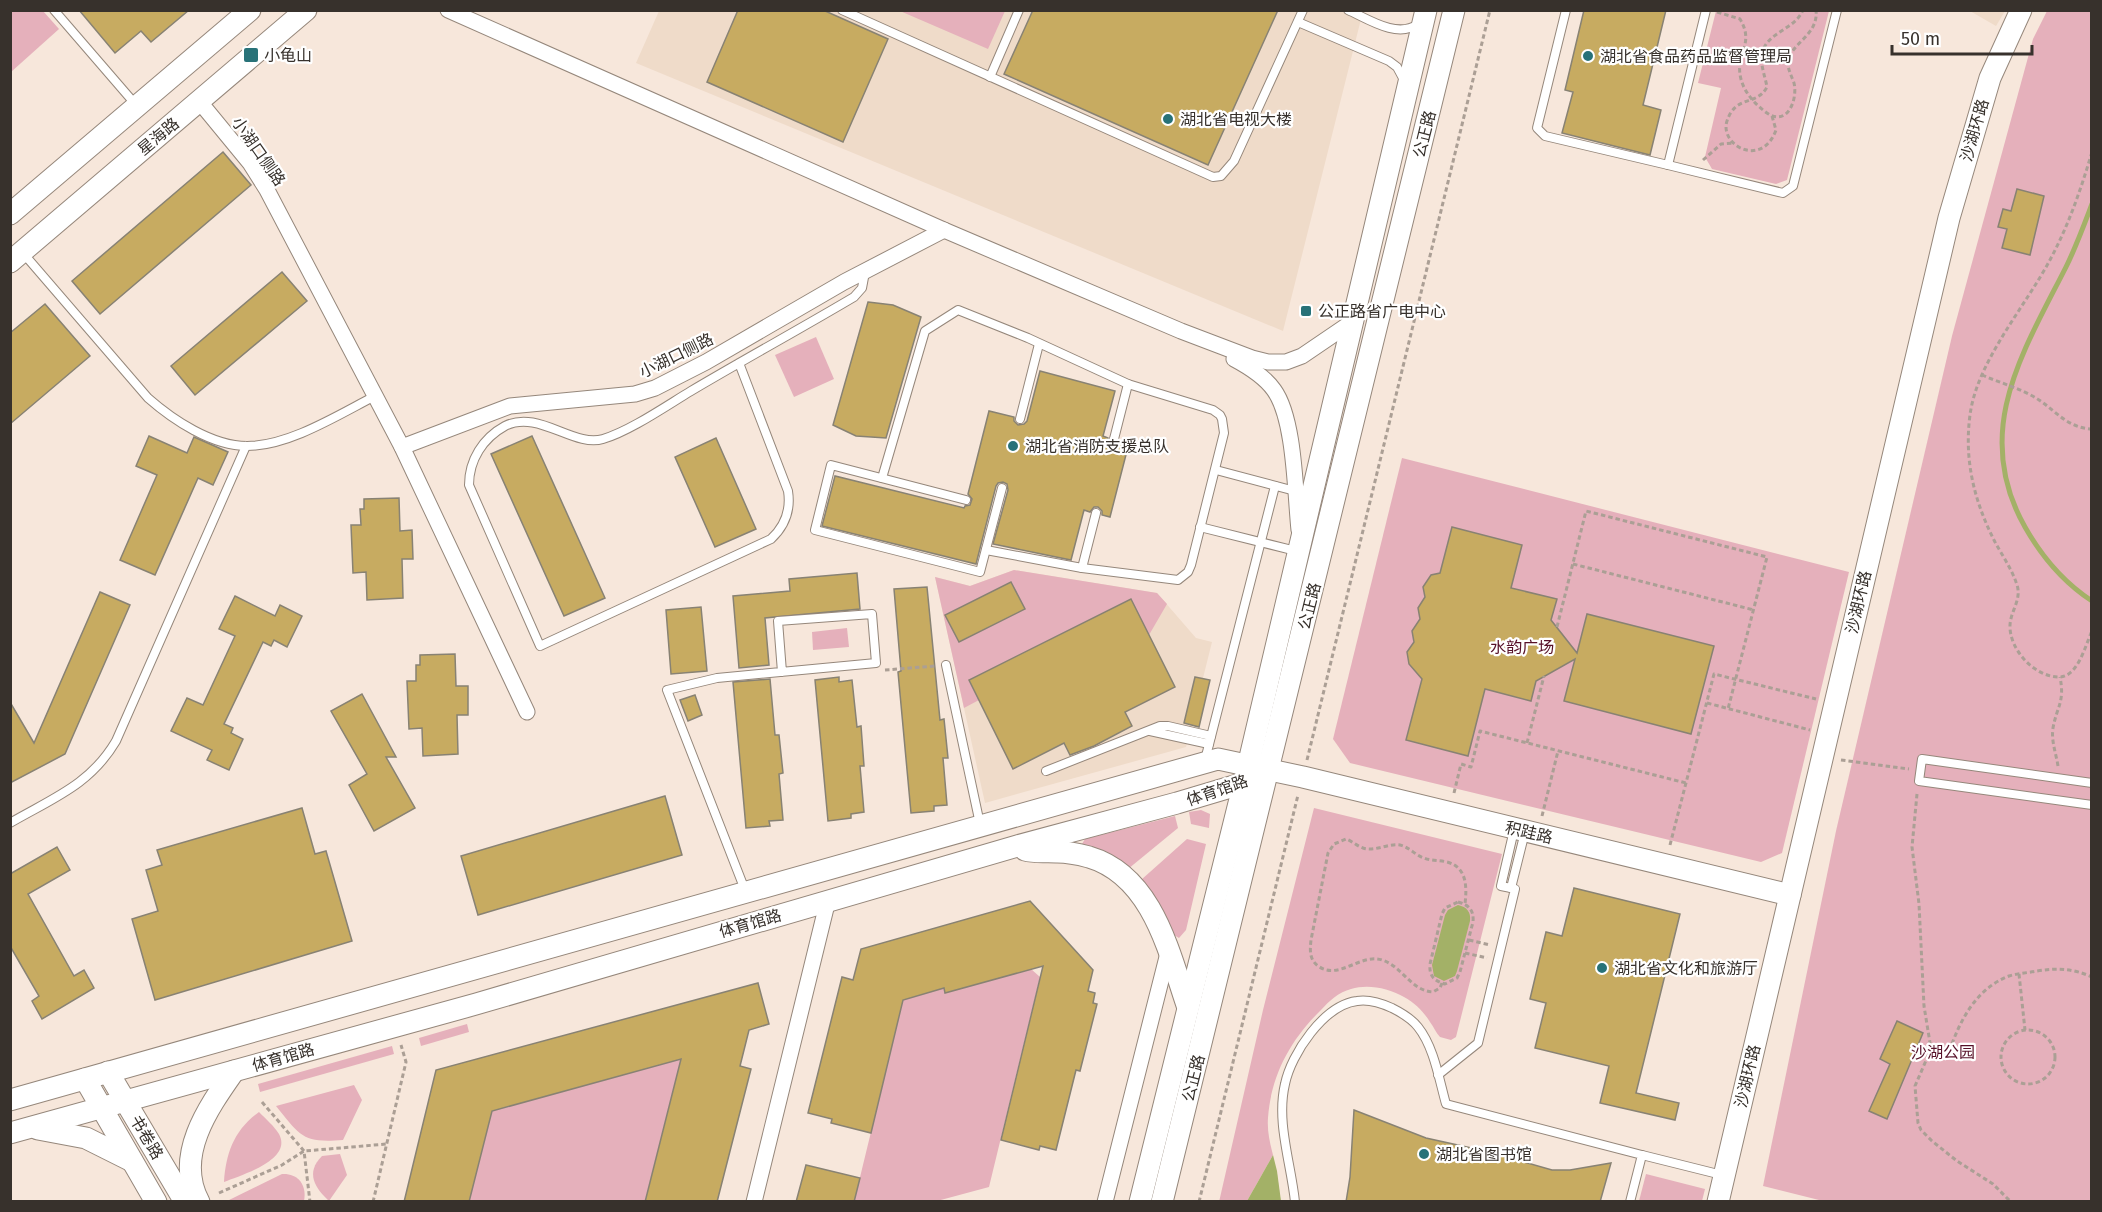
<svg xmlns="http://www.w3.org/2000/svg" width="2102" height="1212" font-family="'Fira Sans','Noto Sans SC',sans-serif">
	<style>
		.built { fill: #efdbc9 }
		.green { fill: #e5b0bb }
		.water { fill: #a3b167 }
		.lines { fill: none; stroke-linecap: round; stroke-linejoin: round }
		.stream { stroke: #a3b167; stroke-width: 5 }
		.building { fill: #c7ab61; stroke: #888273; stroke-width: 1.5 }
		.lane-casing { stroke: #95877b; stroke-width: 10 }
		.street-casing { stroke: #95877b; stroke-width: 17 }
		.secondary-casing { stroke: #95877b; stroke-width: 23 }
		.path { stroke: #ab9f95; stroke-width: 3; stroke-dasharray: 4.5 3; stroke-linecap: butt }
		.lane { stroke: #fff; stroke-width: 8 }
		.street { stroke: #fff; stroke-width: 15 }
		.secondary { stroke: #fff; stroke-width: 21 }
		.poi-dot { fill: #287278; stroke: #fff; stroke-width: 2 }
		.labels { text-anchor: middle; stroke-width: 4.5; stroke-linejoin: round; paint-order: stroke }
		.poi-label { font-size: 16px; fill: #37312c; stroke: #fff; text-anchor: start }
		.street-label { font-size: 16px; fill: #37312c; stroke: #fff }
		.park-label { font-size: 16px; fill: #571129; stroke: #fff }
	</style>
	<rect width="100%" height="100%" fill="#f7e7db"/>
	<g class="built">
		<path d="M659 11H1363L1283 331 636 63Z"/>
		<path d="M1970 11H2005L1996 26Z"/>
		<path d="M1014 570 1157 593 1196 638 1212 642 1203 678 1210 680 1199 727 1192 725 1186 747 985 803 935 577 970 586Z"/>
	</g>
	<g class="green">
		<path d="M11 10 43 11 59 29 11 72Z"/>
		<path d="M900 11H1005L988 49Z"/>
		<path d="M1716 11H1829L1787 180 1776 184 1712 169 1705 157 1721 88 1698 83Z"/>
		<path d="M2047 11H2091V1201L1827 1202 1763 1186 1836 831 1952 336 2033 39Z"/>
		<path d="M816 337 834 379 794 397 775 355Z"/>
		<path d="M1402 458 1849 572 1782 853 1761 862 1350 763 1333 739Z"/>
		<path d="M1014 570 1157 593 1167 604 1149 635 1131 599 969 680 979 700 964 708 935 577 970 586Z"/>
		<path d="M847 628 849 647 813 650 812 632Z"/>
		<path d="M1314 808 1502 854 1456 1037 1451 1040 1440 1037C1436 1033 1434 1027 1430 1022 1424 1012 1415 1003 1404 997 1388 988 1368 984 1351 989 1339 992 1329 1001 1321 1010 1291 1039 1271 1075 1268 1118 1267 1131 1270 1143 1273 1155L1247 1201 1219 1202 1263 1010Z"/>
		<path d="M1201 810 1210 814 1209 828 1191 824 1189 812Z"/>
		<path d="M1175 816 1178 828 1128 869 1082 844 1085 839Z"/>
		<path d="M1187 839 1206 844 1186 930 1179 938 1174 935 1164 913 1141 880Z"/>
		<path d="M1031 969 1040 977 989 1187 937 1201 854 1202 903 1000 944 988 945 992Z"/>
		<path d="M467 1024 469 1032 421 1046 419 1038Z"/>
		<path d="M392 1046 394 1054 260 1092 258 1084Z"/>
		<path d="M681 1059 645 1201 469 1202 492 1111Z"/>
		<path d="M354 1085 362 1100 343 1140C303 1143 301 1137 276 1106Z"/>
		<path d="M259 1112C266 1119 274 1126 279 1134 293 1160 241 1175 224 1182 226 1153 234 1130 259 1112Z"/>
		<path d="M340 1154 347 1175 329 1201C315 1188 305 1173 322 1156Z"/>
		<path d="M282 1174C299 1173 307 1186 304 1201H227Z"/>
		<path d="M1646 1174 1705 1189 1702 1201H1639Z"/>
	</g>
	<g class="water">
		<path d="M1458 905C1467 907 1471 912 1470 921L1457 971 1455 976 1444 981 1434 976 1432 965 1445 915 1448 910Z"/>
		<path d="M1273 1155 1277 1171 1281 1201H1247Z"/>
	</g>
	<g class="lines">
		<path class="stream" d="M2092 204C2084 225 2076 247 2066 267 2023 352 1971 432 2025 527 2042 557 2063 582 2092 601"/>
	</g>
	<g class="building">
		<path d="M79 10H189L151 42 141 31 115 53Z"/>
		<path d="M738 10H823L888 39 843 142 707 82Z"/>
		<path d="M1033 10H1278L1208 165 1004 74Z"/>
		<path d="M1584 10H1666L1643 105 1661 110 1650 155 1562 133 1573 92 1565 90Z"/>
		<path d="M223 152 251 185 100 314 72 281Z"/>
		<path d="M2017 189 2044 196 2030 255 2002 248 2007 229 1998 227 2003 209 2011 211Z"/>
		<path d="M282 272 307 301 195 395 171 366Z"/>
		<path d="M868 302 893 305 921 317 886 438 856 436 833 425Z"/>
		<path d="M45 304 90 356 10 424V333Z"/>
		<path d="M1040 371 1115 391 1103 436 1108 438V441L1112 445H1116L1120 441 1129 443 1110 517 1102 515V511L1098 507H1094L1090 512 1084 510 1071 560 993 544 1008 490 1007 484 1003 482 998 483 996 486 976 564 822 526 835 476 964 508 965 506 970 505 972 499 968 494 989 411 1014 417V421L1018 425 1024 424 1027 421Z"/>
		<path d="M149 436 187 453 194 437 228 452 213 485 198 478 155 575 120 560 157 475 136 466Z"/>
		<path d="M532 436 605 598 564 616 491 454Z"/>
		<path d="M716 438 756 529 715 547 675 457Z"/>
		<path d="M399 498 400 531 412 530 413 559H402L403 598 367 600 366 572 353 573 351 525H361L360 509H364V499Z"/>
		<path d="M1452 527 1522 545 1511 588 1557 599 1551 620 1577 653 1587 614 1714 646 1691 734 1564 701 1575 659 1536 681 1531 701 1485 689 1468 756 1406 740 1422 679 1409 664 1407 652 1414 642 1412 631 1420 619 1418 608 1425 597 1423 587 1431 575 1440 573Z"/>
		<path d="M857 573 860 609 765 618 769 665 739 668 733 596 790 591 789 579Z"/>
		<path d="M1011 582 1025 609 959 642 945 615Z"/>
		<path d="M927 587 940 720 944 719 948 758H943L947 805 934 806V811L911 813 898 672 901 671 894 589Z"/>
		<path d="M100 592 130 605 65 754 10 783V702L34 743Z"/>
		<path d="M235 596 275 616 280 605 302 616 287 647 274 640 271 646 263 642 224 724 233 728 231 733 243 739 229 770 207 760 212 750 171 731 187 698 203 705 235 636 219 629Z"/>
		<path d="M1131 599 1175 687 1125 712 1132 726 1094 746 1070 755 1064 743 1013 769 969 680Z"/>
		<path d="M701 607 707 671 671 674 666 610Z"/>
		<path d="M455 654 456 686H468V715H457L458 754 423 756 422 728 409 729 407 681H416V665H420V655Z"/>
		<path d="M839 677V682L852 680 857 727 861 726 864 766H860L864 812 851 814V818L828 821 815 680Z"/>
		<path d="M1195 677 1210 680 1199 727 1184 723Z"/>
		<path d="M770 679 775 735H779L783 773 779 774 783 820 769 821 770 826 746 828 733 682Z"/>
		<path d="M362 694 396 757H386L415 808 374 831 349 785 367 774 331 711Z"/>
		<path d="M695 695 702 715 688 721 680 700Z"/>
		<path d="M665 796 682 855 478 915 461 856Z"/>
		<path d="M302 808 315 854 326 851 352 941 155 1000 132 919 158 911 146 870 162 865 157 850Z"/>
		<path d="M57 847 70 870 28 894 74 976 84 970 94 988 42 1019 32 1001 39 996 10 946V874Z"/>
		<path d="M1574 888 1680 914 1636 1093 1679 1103 1675 1120 1600 1103 1609 1066 1535 1048 1546 1003 1530 999 1546 932 1562 936Z"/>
		<path d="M1030 901 1093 970 1088 991 1095 993 1093 1003 1097 1004 1080 1071 1076 1070 1056 1150 1040 1146 1039 1150 1001 1140 1043 966 945 993 944 988 903 1000 871 1133 831 1123 832 1119 808 1113 842 977 853 980 861 949Z"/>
		<path d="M758 983 769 1024 749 1030 740 1066 751 1069 717 1202H645L681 1059 492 1111 469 1202H404L436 1070Z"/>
		<path d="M1897 1021 1923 1033 1887 1119 1869 1111 1890 1064 1880 1059Z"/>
		<path d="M1354 1110 1426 1138 1485 1151 1552 1170H1570L1611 1163 1600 1202H1346L1350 1177Z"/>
		<path d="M806 1165 860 1178 854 1202H796Z"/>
	</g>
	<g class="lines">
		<defs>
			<g id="lane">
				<path d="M54 10 136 105"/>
				<path d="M842 10 1213 177 1221 176 1234 161 1303 10"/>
				<path d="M1348 10C1368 19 1397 39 1418 24"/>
				<path d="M1566 10 1537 128 1545 136 1668 165 1706 10"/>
				<path d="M1298 22 1389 61 1397 67 1404 80"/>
				<path d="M990 77 1019 10"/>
				<path d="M1668 165 1783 193 1793 186 1837 10"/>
				<path d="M23 253 148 398C173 420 212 446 247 446 289 446 338 415 375 396"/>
				<path d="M739 363 788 491C791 510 785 526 771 539L540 646 469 485C469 460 483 438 505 426 538 409 574 448 603 439 630 431 666 406 691 391 745 359 800 329 854 297L862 288 865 272"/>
				<path d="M1020 419 1039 344"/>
				<path d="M1114 439 1128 384"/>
				<path d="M1216 470 1295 491"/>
				<path d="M882 478 925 331 958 310 1028 338 1128 384 1213 410 1220 415 1222 419 1224 433 1191 565 1188 572 1178 580 1082 568 986 550"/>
				<path d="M966 500 831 465 815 530 980 572 1002 488"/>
				<path d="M1200 527 1296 551"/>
				<path d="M1082 568 1096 513"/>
				<path d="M946 665 980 824"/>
				<path d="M1150 731 1209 744"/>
				<path d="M1205 760 1275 486"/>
				<path d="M1046 771 1160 726H1168L1211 736"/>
				<path d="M2092 783 1922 759 1919 781 2092 805"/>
				<path d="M10 823C53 798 90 785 116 741L246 446"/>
				<path d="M1511 888 1501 886 1514 830"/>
				<path d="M745 890 667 690 717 678 876 663 872 614 778 621 782 672"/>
				<path d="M1438 1075 1478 1043 1515 889 1511 888 1525 832"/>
				<path d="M1642 1155 1722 1175"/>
				<path d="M1295 1202C1291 1163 1276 1122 1285 1084 1291 1054 1324 1005 1357 1001 1369 999 1381 1003 1392 1008 1402 1013 1411 1018 1418 1027 1434 1047 1439 1079 1446 1104L1642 1155 1630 1202"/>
			</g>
			<g id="street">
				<path d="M448 10 944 230 1181 331 1252 358 1268 362H1286L1302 356 1352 322"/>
				<path d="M199 101 250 163 267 190 402 447 527 712"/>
				<path d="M1234 359C1249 367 1264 376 1274 390 1295 419 1295 493 1299 530"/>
				<path d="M402 447 510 406 635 394 655 388 706 362 844 282 944 230"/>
				<path d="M754 1202 828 900"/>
				<path d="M1105 1202 1168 953"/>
			</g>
			<g id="secondary">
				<path d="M10 214 250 10"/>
				<path d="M10 262 306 10"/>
				<path d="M1025 850C1036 853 1046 851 1057 852 1067 852 1078 854 1089 857 1153 876 1169 953 1188 1008"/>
				<path d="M108 1072 185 1202"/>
				<path d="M85 1079 156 1202"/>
				<path d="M10 1100 1218 759 1303 777 1790 895"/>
				<path d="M38 1129 86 1138 132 1161"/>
				<path d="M10 1133 476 1004 1017 846 1177 803 1244 783 1269 769"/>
				<path d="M199 1202C174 1156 208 1108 234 1071"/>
				<path d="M1140 1202 1244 783 1426 10"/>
				<path d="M1162 1202 1454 10"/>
				<path d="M1718 1202 1949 218 1990 78 2021 10"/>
			</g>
		</defs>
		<use href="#lane" class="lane-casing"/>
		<use href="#street" class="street-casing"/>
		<use href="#secondary" class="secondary-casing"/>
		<g class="path">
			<path d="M1717 12 1740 19C1749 34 1746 43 1741 58 1735 81 1749 100 1767 113 1787 127 1798 100 1794 83 1792 77 1789 72 1788 65 1787 44 1819 37 1816 10"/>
			<path d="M1772 116 1776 130C1762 169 1719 145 1727 121 1736 94 1756 107 1767 87 1765 76 1760 64 1762 54 1766 32 1795 30 1803 10"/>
			<path d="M2092 152C2081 189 2069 224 2051 258 2026 306 1977 361 1970 415 1964 460 1974 501 1995 542 2002 555 2011 568 2016 582 2023 599 2011 609 2010 625 2009 649 2034 677 2059 677 2078 677 2085 646 2092 631"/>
			<path d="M1703 160 1721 144 1734 143"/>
			<path d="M1982 375C2000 383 2023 389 2039 400 2057 412 2068 428 2092 429"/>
			<path d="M1573 564 1754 610"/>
			<path d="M1557 627 1586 511 1767 557 1728 709"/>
			<path d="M885 670 935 666"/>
			<path d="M1707 703 1810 730"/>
			<path d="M1527 743 1544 676"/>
			<path d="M1307 760 1490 10"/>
			<path d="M1841 760 1909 769"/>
			<path d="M2058 766C2056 753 2051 741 2053 728 2057 706 2065 702 2060 677"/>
			<path d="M1454 793 1461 764 1471 767 1480 731 1686 783"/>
			<path d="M1917 794 1912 847 1919 904 1924 1006 1931 1049 1915 1086 1918 1123 1921 1130 1932 1141 1957 1161 1993 1184 2011 1202"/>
			<path d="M1542 816 1558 751"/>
			<path d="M1670 845 1714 674 1816 699"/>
			<path d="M1458 902C1469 905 1474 910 1473 922L1460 972 1457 978 1445 984C1434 981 1429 976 1430 964L1442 914 1445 908Z"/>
			<path d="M1469 940 1490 945"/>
			<path d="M1465 953 1487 958"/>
			<path d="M2019 974 2025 1030"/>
			<path d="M1442 983 1440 988 1433 992C1411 991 1402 966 1382 960 1360 953 1339 981 1318 966 1309 959 1310 950 1311 940L1328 853 1334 844 1346 839C1352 841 1357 846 1363 848 1375 852 1388 843 1400 845 1409 847 1415 855 1424 858 1431 861 1439 860 1447 862 1467 867 1467 887 1465 904"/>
			<circle cx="2028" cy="1057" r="27"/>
			<path d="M1931 1049 1948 1055C1959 1022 1975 989 2009 976 2018 973 2028 973 2037 971 2057 968 2072 968 2092 977"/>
			<path d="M262 1102 304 1151 310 1202"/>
			<path d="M219 1193 282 1165 304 1151 387 1144"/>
			<path d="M373 1202 406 1062 401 1045"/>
			<path d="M1199 1202 1298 795"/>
		</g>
		<use href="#lane" class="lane"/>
		<use href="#street" class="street"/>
		<use href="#secondary" class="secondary"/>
	</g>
	<g class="poi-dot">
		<rect x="243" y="47" width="16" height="16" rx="3"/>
		<circle cx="1588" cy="56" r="6"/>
		<circle cx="1168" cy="119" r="6"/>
		<rect x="1300" y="305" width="12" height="12" rx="3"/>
		<circle cx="1013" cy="446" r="6"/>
		<circle cx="1602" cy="968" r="6"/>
		<circle cx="1424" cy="1154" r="6"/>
	</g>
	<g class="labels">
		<g class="poi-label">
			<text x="264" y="61">小龟山</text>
			<text x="1600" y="62">湖北省食品药品监督管理局</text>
			<text x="1180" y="125">湖北省电视大楼</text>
			<text x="1318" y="317">公正路省广电中心</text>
			<text x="1025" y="452">湖北省消防支援总队</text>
			<text x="1614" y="974">湖北省文化和旅游厅</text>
			<text x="1436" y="1160">湖北省图书馆</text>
		</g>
		<g class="street-label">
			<text transform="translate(1974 130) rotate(-74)" y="6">沙湖环路</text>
			<text transform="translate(1424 134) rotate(-76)" y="6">公正路</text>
			<text transform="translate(158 136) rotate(-40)" y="6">星海路</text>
			<text transform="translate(259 151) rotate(55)" y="6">小湖口侧路</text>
			<text transform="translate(676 355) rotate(-26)" y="6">小湖口侧路</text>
			<text transform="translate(1858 602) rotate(-77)" y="6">沙湖环路</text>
			<text transform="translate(1309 606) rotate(-76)" y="6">公正路</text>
			<text transform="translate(1217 790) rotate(-19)" y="6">体育馆路</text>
			<text transform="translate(1529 832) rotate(13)" y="6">积跬路</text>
			<text transform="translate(750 923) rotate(-16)" y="6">体育馆路</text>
			<text transform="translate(283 1057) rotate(-16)" y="6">体育馆路</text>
			<text transform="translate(1747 1076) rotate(-77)" y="6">沙湖环路</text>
			<text transform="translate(1193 1078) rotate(-76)" y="6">公正路</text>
			<text transform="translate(147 1137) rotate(59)" y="6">书卷路</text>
		</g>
		<g class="park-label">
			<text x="1522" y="653">水韵广场</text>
			<text x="1943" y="1058">沙湖公园</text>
		</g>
	</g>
	<rect width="2102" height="1212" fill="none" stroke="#37312c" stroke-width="24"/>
	<path d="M1892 45v9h140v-9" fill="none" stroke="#37312c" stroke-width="3"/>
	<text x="1901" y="45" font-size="18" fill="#37312c" stroke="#ffffff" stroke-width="4.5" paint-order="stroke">50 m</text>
</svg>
